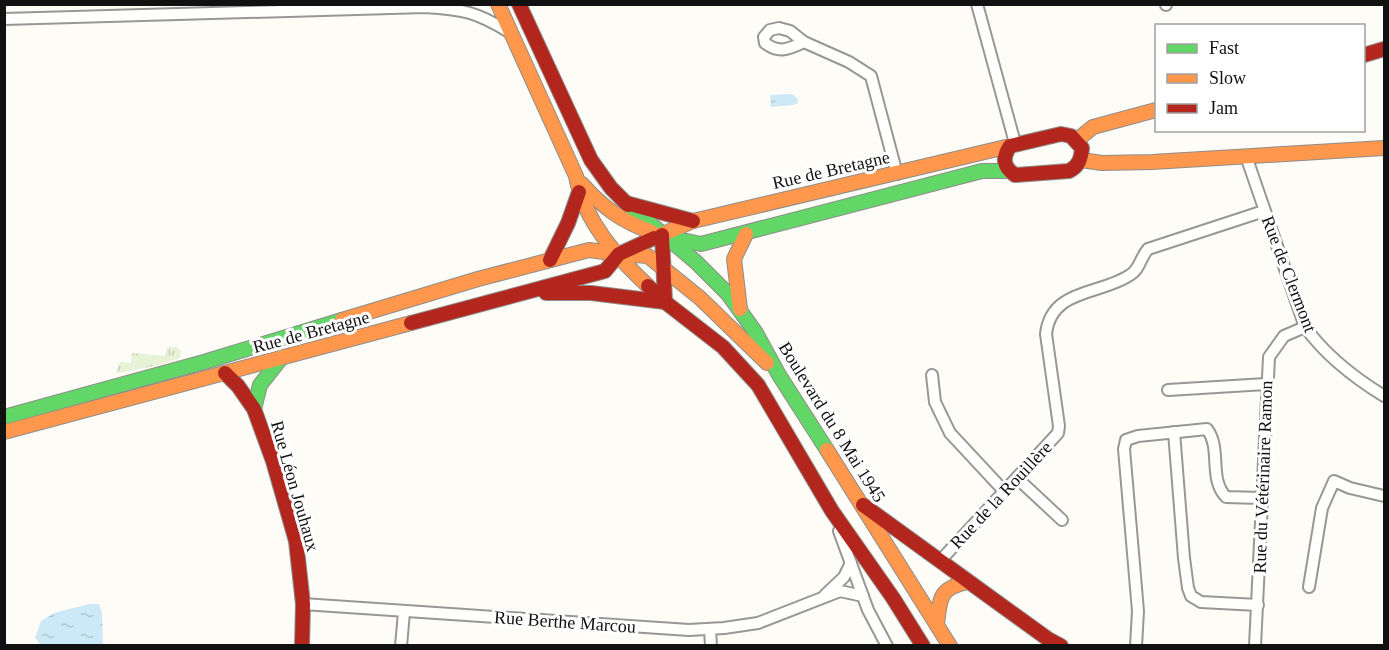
<svg xmlns="http://www.w3.org/2000/svg" width="1389" height="650" font-family="Georgia,serif">
	<style>
		.grass { fill: url(#grass-tufts) }
		.water { fill: url(#water-ripples) }
		.lines { fill: none; stroke-linecap: round; stroke-linejoin: round }
		.street-casing { stroke: #979795; stroke-width: 14 }
		.fast-casing { stroke: #8e8d8b; stroke-width: 16 }
		.slow-casing { stroke: #8e8d8b; stroke-width: 16 }
		.jam-casing { stroke: #8e8d8b; stroke-width: 16 }
		.street { stroke: #fffffe; stroke-width: 10 }
		.fast { stroke: #63d668; stroke-width: 14 }
		.slow { stroke: #ff974d; stroke-width: 14 }
		.jam { stroke: #b3261e; stroke-width: 14 }
		.labels { text-anchor: middle; stroke-width: 6; stroke-linejoin: round; paint-order: stroke }
		.street-label { font-size: 18px; fill: #111; stroke: #fff }
	</style>
	<defs>
		<pattern id="grass-tufts" width="24" height="20" patternUnits="userSpaceOnUse" patternTransform="scale(1.5)"><rect width="24" height="20" fill="#e7f3d7"/><path d="M3 7l-1-3M5 7V3M7 7l1-3M15 17l-1-3M17 17v-4M19 17l1-3" fill="none" stroke="#c5cfb8"/></pattern>
		<pattern id="water-ripples" width="26" height="14" patternUnits="userSpaceOnUse" patternTransform="scale(1.5)"><rect width="26" height="14" fill="#cde8f7"/><path d="M2 4q2-2 4 0t4 0M15 11q2-2 4 0t4 0" fill="none" stroke="#afc6d3"/></pattern>
	</defs>
	<rect width="100%" height="100%" fill="#fdfcf7"/>
	<path class="grass" d="M167 347H177L181 351 180 358 160 365 119 373 116 372 120 362 131 363 132 353 166 356Z"/>
	<g class="water">
		<path d="M792 94 798 99V103L793 105 771 107 770 95Z"/>
		<path d="M89 604H99L102 613 103 645H41L35 638 41 621 54 613Z"/>
	</g>
	<g class="lines">
		<defs>
			<g id="street">
				<path d="M977 4 1015 143"/>
				<path d="M1166 4V5"/>
				<path d="M4 19 425 7C462 9 477 12 509 32"/>
				<path d="M804 42C789 49 779 54 765 43L764 37 770 30 779 28 790 31 804 42 849 62 871 76 897 174"/>
				<path d="M1246 156 1305 327C1326 356 1353 377 1384 396"/>
				<path d="M932 375 935 402 950 433 1004 491"/>
				<path d="M1168 390 1266 384"/>
				<path d="M1174 432 1184 558 1188 588 1191 596 1201 602 1258 605"/>
				<path d="M1017 478 1062 520"/>
				<path d="M839 531 868 610 887 646"/>
				<path d="M940 561 1058 433 1059 426 1046 334C1051 288 1101 295 1130 275 1140 269 1140 258 1148 249L1264 211"/>
				<path d="M1309 587 1322 508 1334 481 1350 488 1384 496"/>
				<path d="M825 595 844 577 851 563"/>
				<path d="M303 604 689 630 724 628 758 623 840 591 863 596"/>
				<path d="M710 629 711 646"/>
				<path d="M401 646 404 612"/>
				<path d="M1136 646 1138 611 1124 449 1126 440 1138 436 1207 429C1222 449 1208 478 1226 497L1261 498"/>
				<path d="M1255 646 1269 357 1284 336 1305 327"/>
			</g>
			<g id="fast">
				<path d="M628 205 696 262 728 294 756 333 779 375 827 450"/>
				<path d="M668 237 701 244 982 171H1009"/>
				<path d="M254 409 260 385 282 357"/>
				<path d="M4 417 204 362 342 320"/>
			</g>
			<g id="slow">
				<path d="M498 4 576 176C584 221 616 256 648 286"/>
				<path d="M1077 140 1093 127 1156 110"/>
				<path d="M1081 160 1102 163 1152 162 1384 148"/>
				<path d="M582 184C602 207 623 222 652 232"/>
				<path d="M654 238 693 221 1010 146"/>
				<path d="M619 254 648 256 700 298 767 363"/>
				<path d="M740 309 734 259 746 234"/>
				<path d="M342 320 478 279 589 250 619 254"/>
				<path d="M4 432 411 323"/>
				<path d="M827 450 950 646"/>
				<path d="M937 625C940 598 939 588 968 582"/>
			</g>
			<g id="jam">
				<path d="M519 4 591 160 611 188 628 205"/>
				<path d="M1364 55 1384 49"/>
				<path d="M1061 134 1071 136 1082 148C1081 159 1079 166 1069 171L1015 175C1003 167 1002 158 1010 146Z"/>
				<path d="M626 203 693 221"/>
				<path d="M550 260 568 223 579 192"/>
				<path d="M648 286 665 302 723 347 758 385 832 511 893 598 923 646"/>
				<path d="M546 293H591L665 302 662 235"/>
				<path d="M411 323 605 271 619 254 654 238"/>
				<path d="M225 373 238 386 254 409 273 461 296 541 303 604 302 646"/>
				<path d="M863 505 1048 639 1061 646"/>
			</g>
		</defs>
		<use href="#street" class="street-casing"/>
		<use href="#fast" class="fast-casing"/>
		<use href="#slow" class="slow-casing"/>
		<use href="#jam" class="jam-casing"/>
		<use href="#street" class="street"/>
		<use href="#fast" class="fast"/>
		<use href="#slow" class="slow"/>
		<use href="#jam" class="jam"/>
	</g>
	<g class="labels">
		<g class="street-label">
			<text transform="translate(831 170) rotate(-13)" y="6">Rue de Bretagne</text>
			<text transform="translate(1289 274) rotate(69)" y="6">Rue de Clermont</text>
			<text transform="translate(311 332) rotate(-15)" y="6">Rue de Bretagne</text>
			<text transform="translate(832 422) rotate(58)" y="6">Boulevard du 8 Mai 1945</text>
			<text transform="translate(1263 477) rotate(-88)" y="6">Rue du Vétérinaire Ramon</text>
			<text transform="translate(295 486) rotate(74)" y="6">Rue Léon Jouhaux</text>
			<text transform="translate(1001 495) rotate(-47)" y="6">Rue de la Rouillère</text>
			<text transform="translate(565 622) rotate(4)" y="6">Rue Berthe Marcou</text>
		</g>
	</g>
	<rect width="1389" height="650" fill="none" stroke="#111111" stroke-width="12"/>
	<rect x="1155" y="24" width="210" height="108" fill="#ffffff" stroke="#a0a0a0" stroke-width="1.5"/>
	<rect x="1167" y="44" width="30" height="9" fill="#63d668" stroke="#a0a0a0" stroke-width="1.5"/>
	<text x="1209" y="54" font-size="18" fill="#111111">Fast</text>
	<rect x="1167" y="74" width="30" height="9" fill="#ff974d" stroke="#a0a0a0" stroke-width="1.5"/>
	<text x="1209" y="84" font-size="18" fill="#111111">Slow</text>
	<rect x="1167" y="104" width="30" height="9" fill="#b3261e" stroke="#a0a0a0" stroke-width="1.5"/>
	<text x="1209" y="114" font-size="18" fill="#111111">Jam</text>
</svg>
